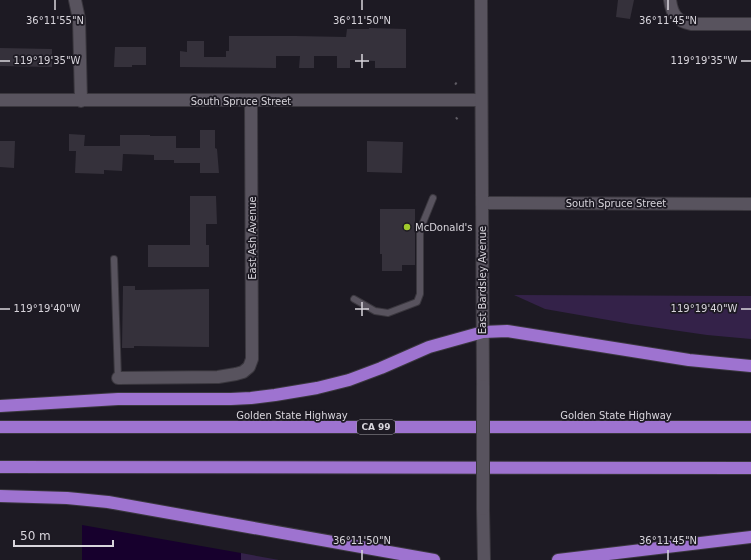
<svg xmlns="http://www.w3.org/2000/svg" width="751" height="560" font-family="'DejaVu Sans',sans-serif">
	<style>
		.green { fill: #342249 }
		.water { fill: #17002d }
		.building { fill: #35313b }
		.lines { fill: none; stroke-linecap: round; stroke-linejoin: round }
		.service-casing { stroke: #3a373e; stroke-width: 8 }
		.minor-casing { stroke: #3a373e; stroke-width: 14 }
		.secondary-casing { stroke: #3a373e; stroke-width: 14 }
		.motorway-casing { stroke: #3a373e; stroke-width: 14 }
		.path { stroke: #5f5c64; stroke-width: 2.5; stroke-dasharray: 2 3; stroke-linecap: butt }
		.service { stroke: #58535e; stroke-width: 6 }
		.minor { stroke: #58535e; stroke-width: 12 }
		.secondary { stroke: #58535e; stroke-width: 12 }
		.motorway { stroke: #9e73d0; stroke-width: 12 }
		.secondary-bridge-casing { stroke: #3a373e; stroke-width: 14; stroke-linecap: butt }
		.secondary-bridge { stroke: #58535e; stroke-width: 12 }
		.ticks { fill: none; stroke: #d8d5dc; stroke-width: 1.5 }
		.poi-dot { fill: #a0c92c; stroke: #1d1a23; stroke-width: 1.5 }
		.labels { text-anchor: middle; stroke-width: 3.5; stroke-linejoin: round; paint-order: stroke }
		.shield { fill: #1d1a23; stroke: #a09da4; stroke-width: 1 }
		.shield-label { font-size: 9px; font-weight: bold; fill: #d8d5dc }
		.street-label { font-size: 10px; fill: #d8d5dc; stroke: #1d1a23 }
		.poi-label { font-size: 10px; fill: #d8d5dc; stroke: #1d1a23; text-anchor: start }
		.ticks-label { font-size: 10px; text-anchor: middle; fill: #d8d5dc; stroke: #1d1a23; stroke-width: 3.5; stroke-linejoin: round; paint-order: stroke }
	</style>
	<rect width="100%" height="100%" fill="#1d1a23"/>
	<g class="green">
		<path d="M514 295 751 296V339L707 335 631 324 545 309Z"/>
		<path d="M241 553 279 560H241Z"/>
	</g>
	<path class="water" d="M82 525 241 553V560H82Z"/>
	<g class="building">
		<path d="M618 0H634L630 19 616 17Z"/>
		<path d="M369 28 406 29V68H375V61L350 60V68H337V56H314V68H299L300 56H276V68L180 67V51L187 52V41H204V57H226V51H229V36H295L346 37 347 29H369Z"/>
		<path d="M115 47H146V65H132V67H114Z"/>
		<path d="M0 48 52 49V67L0 66Z"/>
		<path d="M200 130H215V148L217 149 219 173H200V163H174V160H154V155L123 154 122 171 104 170V174L75 173 76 151H69V134L85 135 84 146H120V135H150V136H176V148H200Z"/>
		<path d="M0 141H15L14 168 0 167Z"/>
		<path d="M367 141 403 142 402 173 367 172Z"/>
		<path d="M190 196H216L217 224H206V245H209V267H148V245H190Z"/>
		<path d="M380 209H415V265H402V271H382V254H380Z"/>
		<path d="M123 286H135V290L209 289V347L134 346V348H122Z"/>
	</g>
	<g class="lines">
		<defs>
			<g id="service">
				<path d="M114 259 118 378"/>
				<path d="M354 299 375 311 388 313 417 302 420 294V230L433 198"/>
			</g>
			<g id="minor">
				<path d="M75 0 79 19 81 101"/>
				<path d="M670 0C672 15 677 21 691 24H751"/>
				<path d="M0 100H481"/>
				<path d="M482 203 751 204"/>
				<path d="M118 378 218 377 236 374 243 372 249 367 252 359 251 101"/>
			</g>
			<g id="secondary">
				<path d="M481 0 483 386"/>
				<path d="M483 509 484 560"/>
			</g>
			<g id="motorway">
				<path d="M0 406 118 399H231L251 398 275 395 317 388 349 380 381 368 429 347 483 332 507 331 689 360 751 366"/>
				<path d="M0 427H751"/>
				<path d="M0 467 751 468"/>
				<path d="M0 496 67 498 108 502 434 560"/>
				<path d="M558 560 751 537"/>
			</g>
		</defs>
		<use href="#service" class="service-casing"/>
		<use href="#minor" class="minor-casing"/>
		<use href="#secondary" class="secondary-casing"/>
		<use href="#motorway" class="motorway-casing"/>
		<g class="path">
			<path d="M455 83 458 85"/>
			<path d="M456 119 458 117"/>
		</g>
		<use href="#service" class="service"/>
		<use href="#minor" class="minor"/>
		<use href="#secondary" class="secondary"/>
		<use href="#motorway" class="motorway"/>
		<defs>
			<path id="secondary-bridge" d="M483 386V509"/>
		</defs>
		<use href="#secondary-bridge" class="secondary-bridge-casing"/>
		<use href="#secondary-bridge" class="secondary-bridge"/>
	</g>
	<path class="ticks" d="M55 0V10M362 0V10M668 0V10M362 54V68M0 61H10M355 61H369M741 61H751M362 302V316M0 309H10M355 309H369M741 309H751M362 550V560M668 550V560"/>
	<circle class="poi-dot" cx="407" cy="227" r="4"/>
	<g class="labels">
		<rect class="shield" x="357" y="420" width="38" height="14" rx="3"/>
		<g class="shield-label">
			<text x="376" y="430">CA 99</text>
		</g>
		<g class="street-label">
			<text x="241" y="105">South Spruce Street</text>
			<text x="616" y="207">South Spruce Street</text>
			<text transform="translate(252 238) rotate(-90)" y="4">East Ash Avenue</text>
			<text transform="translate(482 280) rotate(-90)" y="4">East Bardsley Avenue</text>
			<text x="292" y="419">Golden State Highway</text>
			<text x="616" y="419">Golden State Highway</text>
		</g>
		<g class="poi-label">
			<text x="415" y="231">McDonald's</text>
		</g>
	</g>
	<g class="ticks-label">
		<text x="55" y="24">36°11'55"N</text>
		<text x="362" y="24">36°11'50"N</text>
		<text x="668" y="24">36°11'45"N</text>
		<text x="704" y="64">119°19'35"W</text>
		<text x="47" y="64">119°19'35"W</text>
		<text x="704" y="312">119°19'40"W</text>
		<text x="47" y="312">119°19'40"W</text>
		<text x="362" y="544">36°11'50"N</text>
		<text x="668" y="544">36°11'45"N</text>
	</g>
	<path d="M14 540v6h99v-6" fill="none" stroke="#d8d5dc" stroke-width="2"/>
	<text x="20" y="540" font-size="12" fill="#d8d5dc" stroke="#1d1a23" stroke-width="3" paint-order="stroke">50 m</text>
</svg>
